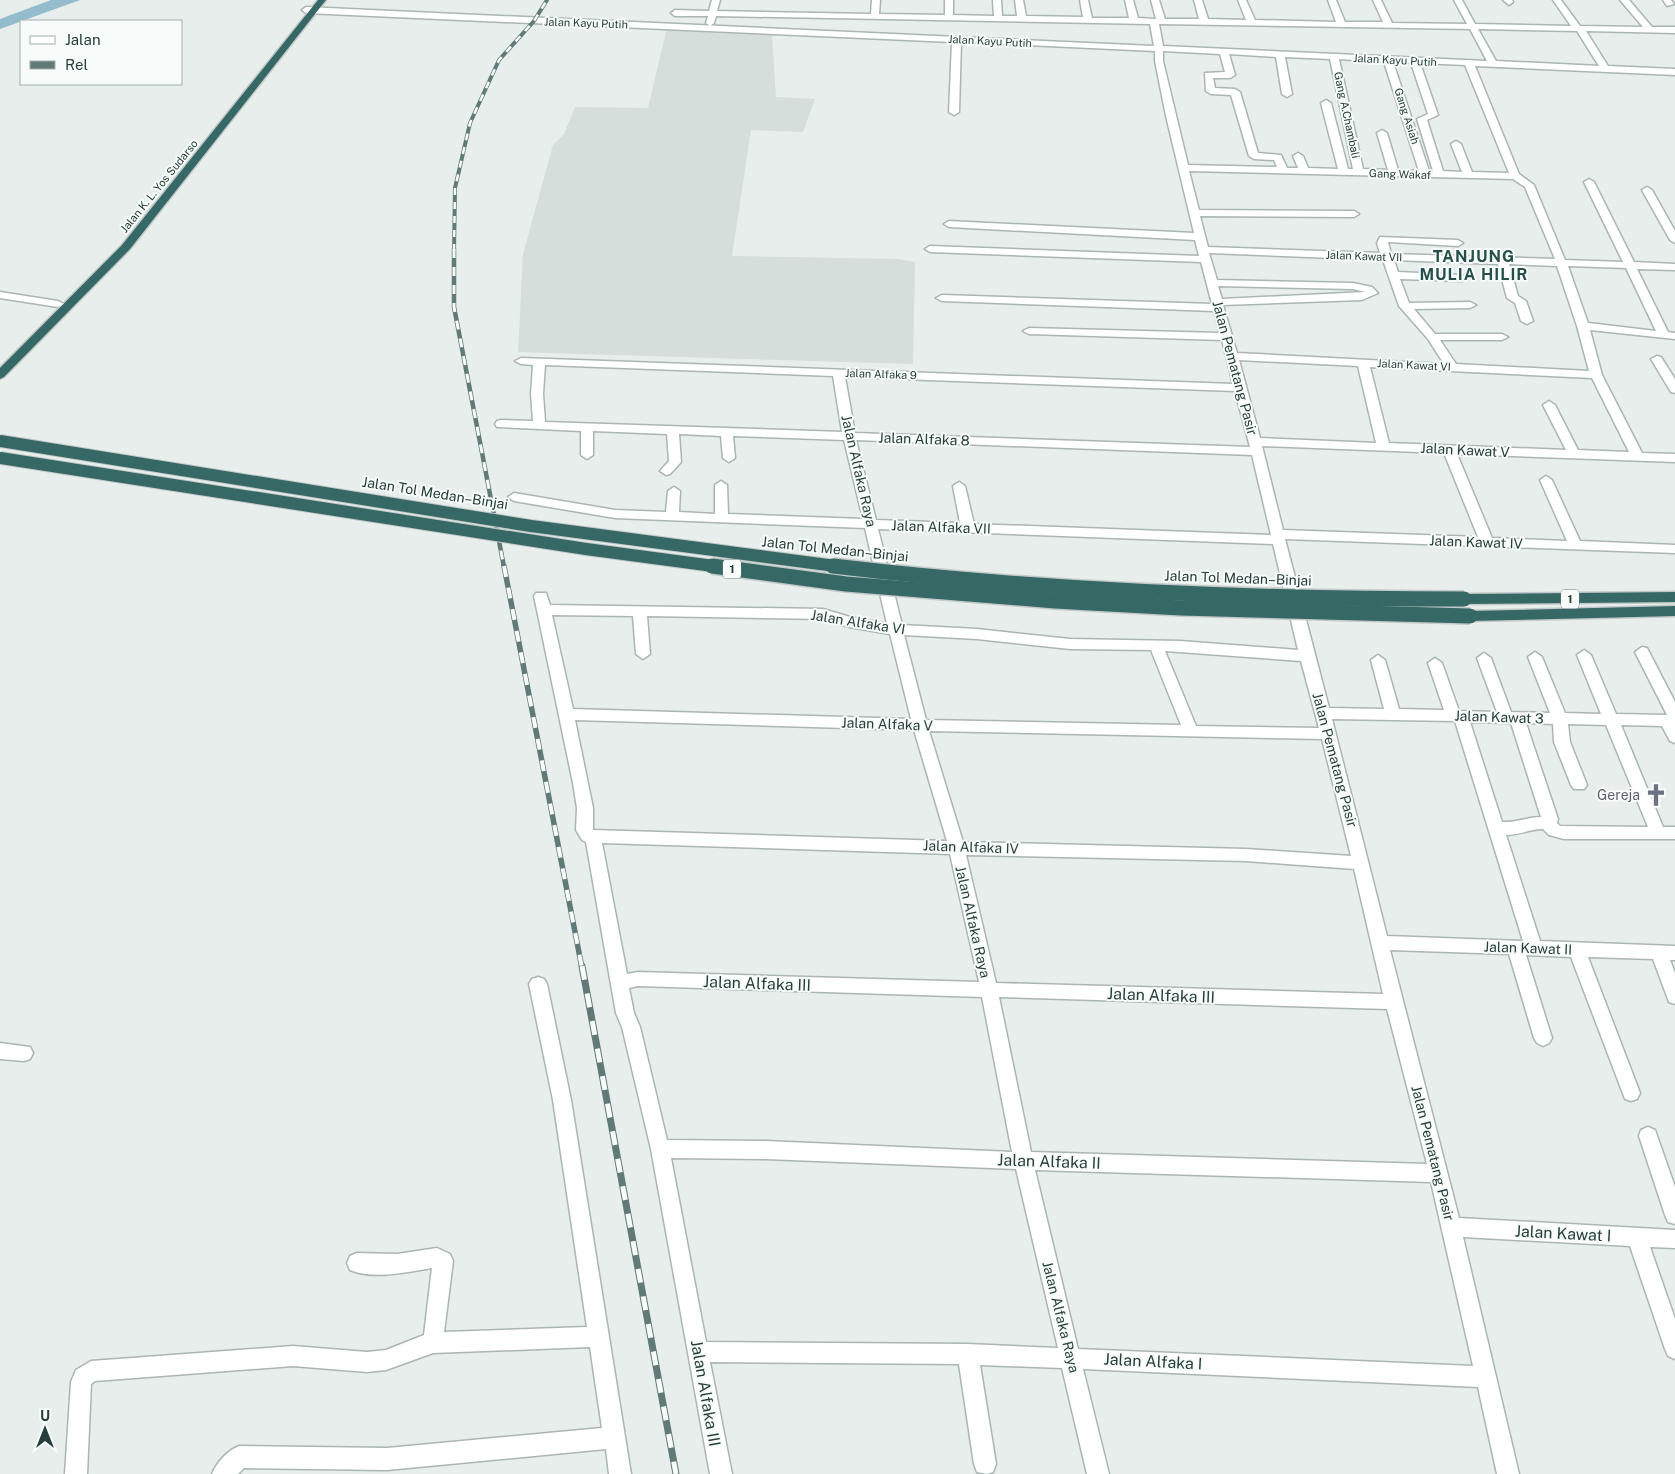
<svg xmlns="http://www.w3.org/2000/svg" width="1675" height="1474" font-family="'Public Sans',sans-serif">
	<style>
		.built { fill: #d5dedb }
		.water { fill: #95bccd }
		.lines { fill: none; stroke-linecap: round; stroke-linejoin: round }
		.minor-casing { stroke: #aab6b4; stroke-width: 3 }
		.highway-casing { stroke: #c3c9c8; stroke-width: 3 }
		.minor { fill: #fff; fill-rule: evenodd }
		.highway { fill: #366865; fill-rule: evenodd }
		.rail-far3-casing { stroke: #627a77; stroke-width: 4 }
		.rail-far2-casing { stroke: #627a77; stroke-width: 4.5 }
		.rail-far1-casing { stroke: #627a77; stroke-width: 5.5 }
		.rail-casing { stroke: #627a77; stroke-width: 7 }
		.rail-far3 { stroke: #f7fbf9; stroke-width: 2.5; stroke-dasharray: 7; stroke-linecap: butt }
		.rail-far2 { stroke: #f7fbf9; stroke-width: 3; stroke-dasharray: 9; stroke-linecap: butt }
		.rail-far1 { stroke: #f7fbf9; stroke-width: 4; stroke-dasharray: 11; stroke-linecap: butt }
		.rail { stroke: #f7fbf9; stroke-width: 5; stroke-dasharray: 14; stroke-linecap: butt }
		.highway-bridge-far1-casing { stroke: #c3c9c8; stroke-width: 14; stroke-linecap: butt }
		.highway-bridge-casing { stroke: #c3c9c8; stroke-width: 18; stroke-linecap: butt }
		.highway-bridge-far1 { stroke: #366865; stroke-width: 12 }
		.highway-bridge { stroke: #366865; stroke-width: 15 }
		.labels { text-anchor: middle; stroke-width: 4; stroke-linejoin: round; paint-order: stroke }
		.far-street-label { font-size: 11px; fill: #273f3c; stroke: #f7fbf9 }
		.shield { fill: #f7fbf9; stroke: #657775; stroke-width: 1 }
		.shield-label { font-size: 12px; font-weight: bold; fill: #273f3c }
		.street-label { font-size: 14px; fill: #273f3c; stroke: #f7fbf9 }
		.worship-label { font-size: 14px; fill: #5b616d; stroke: #f7fbf9; text-anchor: end }
		.far-district-label { font-size: 16px; font-weight: bold; letter-spacing: 1px; fill: #254f4b; stroke: #f7fbf9 }
		.near-street-label { font-size: 16px; fill: #273f3c; stroke: #f7fbf9 }
	</style>
	<rect width="100%" height="100%" fill="#e7eeec"/>
	<path class="built" d="M667 28 772 34 776 97 815 99 803 132 751 130 732 256 898 259 915 262 913 364 518 352 523 254 553 145 564 134 575 107 648 108Z"/>
	<path class="water" d="M51 0H80L0 29V19Z"/>
	<g class="lines">
		<defs>
			<g id="minor">
				<path d="M712 0H720L717 11 871 14 872 0H880L879 14 945 15V0H953V15L994 16 993 0H1001L1002 16H1017L1015 0H1023L1026 16 1083 17 1080 0H1088L1092 18H1129L1125 0H1133L1138 18 1156 19 1151 0H1159L1165 19H1199L1194 0H1202L1208 19 1246 20 1238 0H1246L1255 20 1336 22 1328 0H1336L1345 22H1383L1373 0H1381L1392 23 1467 24 1454 0H1462L1475 24 1571 26 1553 0H1561L1580 26 1643 27 1620 0H1629L1652 27H1675V33L1586 31 1608 66 1675 69V75L1475 66 1519 174 1534 185 1565 260 1623 262 1584 182 1589 179 1594 182 1634 262 1675 264V270L1637 269 1668 332 1675 333V339L1590 330 1602 375 1642 453 1675 454V462L1457 454 1492 538 1567 541 1540 480 1546 476 1552 480 1580 541 1675 545V553L1285 539 1329 708 1384 709 1371 660 1378 655 1385 660 1399 709 1444 710 1428 663 1435 658 1442 663 1459 711 1497 712 1477 658 1484 653 1491 658 1511 712 1550 713 1528 657 1535 652 1542 657 1565 713 1601 714 1577 655 1584 650 1591 655 1616 714 1667 715 1635 652 1642 647 1647 648 1675 702V743L1670 741 1662 726 1621 725 1663 827H1675V839H1564L1549 835 1543 829C1530 829 1520 835 1506 835L1540 941 1675 946V960H1670L1675 973V1004L1669 1002 1653 959 1588 957 1640 1093 1637 1099 1631 1101 1625 1099 1571 957 1526 955 1552 1038 1549 1043 1543 1046 1537 1043 1534 1038 1509 954 1390 950 1459 1218 1675 1230V1248L1650 1247 1675 1319V1359L1668 1356 1665 1349 1630 1246 1463 1237 1519 1474H1497L1478 1387 1083 1369 1109 1474H1087L1062 1368 980 1365 996 1464 993 1472 987 1474 977 1472 974 1464 959 1364 710 1362 732 1474H710L651 1149 622 1027 616 1013 586 842 582 840 576 830 577 808 573 783 534 596 536 593H546L550 605 823 609 850 617 887 624 865 528 615 518 514 501 508 497 514 493 615 510 666 512 668 491 674 487 680 491 679 512 715 514V485L721 481 727 485 728 514 863 519 844 440 733 436 735 458 729 462 723 458 721 436 679 434 681 462 670 474 666 475 660 471 669 461 667 434 593 431V455L587 459 581 455V431L497 427 495 424 497 421 501 420 533 421 531 394 533 365 521 364 515 361 521 358 1233 384 1222 340 1029 334 1023 331 1029 328 1220 333 1214 311 942 301 936 298 942 295 1212 304 1201 262 930 252 925 249 930 246 1199 256 1195 240 949 227 944 224 949 221 1194 233 1166 116 1155 61V51L961 42 959 112 954 115 949 112 952 42 306 13 302 10 306 7 1154 46 1150 24 716 16 714 23 710 26 706 23 708 16H675L671 13 675 10 709 11ZM1159 24 1470 29 1487 61 1163 46ZM1478 29 1577 31 1599 66 1496 61ZM1163 51 1220 54 1225 72 1205 73 1206 91 1211 94 1231 95 1249 156 1254 159 1274 160 1277 167 1188 165 1163 61ZM1229 54 1276 57 1282 94 1287 97 1292 94 1285 57 1330 59 1353 169H1348L1331 103 1326 100 1321 103 1338 169 1308 168 1303 156 1298 153 1293 156 1298 168H1287L1281 155 1258 153 1240 92 1235 89 1215 88 1213 78H1230L1235 75ZM1339 59 1384 62 1419 171 1398 170 1387 133 1382 130 1377 133 1388 170 1363 169ZM1393 62 1411 63 1428 114 1417 119 1433 171H1429ZM1420 63 1465 65 1509 173 1472 172 1461 144 1456 141 1451 144 1462 172 1443 171 1427 120 1438 115ZM1189 171 1513 179 1525 187 1555 259 1391 254 1388 242 1458 246 1463 243 1458 240 1380 237 1377 243 1380 253 1208 247 1200 216 1354 217 1359 214 1354 211 1199 210ZM1209 253 1383 260 1399 306 1428 339 1444 364 1237 353 1223 305 1362 300 1378 293 1372 287 1353 283 1217 280ZM1394 260 1498 264 1507 298 1515 303 1521 321 1527 324 1533 321 1526 301 1518 296 1509 264 1557 266 1577 326 1589 371 1456 364 1440 340H1502L1508 337 1502 334H1435L1414 309 1470 308 1476 305 1470 302 1409 303 1400 279 1462 281 1467 278 1462 275 1398 272ZM1568 266 1626 268 1656 331 1588 323ZM1218 286 1353 289 1365 292 1222 299ZM1239 360 1358 366 1376 443 1260 438ZM545 365 833 376 842 432 545 422 543 394ZM1370 367 1592 378 1629 452 1578 450 1555 405 1549 401 1543 405 1566 450 1389 443ZM845 377 1235 391 1250 447 855 433ZM856 440 1252 455 1271 535 974 524 965 486 959 482 953 486 960 523 876 520ZM1262 446 1444 453 1478 537 1283 530ZM878 529 1273 544 1298 650 1180 641 1070 639 977 629 902 625ZM552 615 633 616 636 654 643 659 650 654 647 616 823 619 849 627 890 634 911 719 573 709ZM904 635 977 639 1070 649 1151 650 1181 725 926 720ZM1165 651 1301 661 1319 728 1196 726ZM1332 719 1455 721 1523 941 1387 936ZM575 720 914 730 947 841 593 830V808ZM1470 722 1511 723 1541 817C1527 817 1517 823 1502 822ZM1526 723 1553 724 1554 742 1571 785 1574 789H1584L1587 785 1570 742 1568 724 1606 725 1648 827 1560 826 1557 823 1558 819ZM929 731 1322 739 1351 856 1246 849 963 842ZM602 843 950 854 979 982 638 972 627 974ZM966 855 1246 861 1354 869 1383 994 996 983ZM638 986 982 997 1012 1152 766 1141 667 1140 640 1027 634 1013 629 988ZM999 997 1387 1009 1427 1164 1031 1152ZM671 1158 766 1159 1016 1169 1058 1348 968 1344 706 1342ZM1035 1170 1431 1182 1473 1366 1078 1349Z"/>
				<path d="M1503 0H1512L1513 2 1509 5Z"/>
				<path d="M1663 0H1671L1674 4 1667 6Z"/>
				<path d="M1647 187 1652 190 1675 231V243L1670 240 1642 190Z"/>
				<path d="M0 292 58 301 64 304 58 307 0 298Z"/>
				<path d="M1657 356 1661 357 1675 379V393L1671 392 1651 359Z"/>
				<path d="M538 977 544 979 547 984 571 1100 631 1474H609L606 1449 387 1470 244 1468 238 1474H212C217 1462 227 1451 239 1446L387 1448 602 1428 590 1347 433 1353 386 1370 367 1372 293 1366 95 1381 91 1384 87 1474H65L71 1382 76 1370 91 1361 293 1346 367 1352 386 1350 424 1335 432 1268C407 1272 374 1280 350 1270L347 1263 350 1256 357 1253 397 1254 437 1248 450 1254 453 1261 444 1332 587 1327 553 1100 529 984 532 979Z"/>
				<path d="M0 1043 30 1047 33 1053 30 1059 24 1061 0 1059Z"/>
				<path d="M1648 1127 1655 1130 1675 1187V1224L1668 1222 1665 1215 1639 1136 1641 1130Z"/>
			</g>
			<g id="highway">
				<path d="M318 0H326L130 249 4 377 0 379V368L122 245Z"/>
				<path d="M1675 592V602L1464 604 1457 599 1464 594Z"/>
				<path d="M1675 606V616L1470 621 1463 616 1470 611Z"/>
			</g>
		</defs>
		<use href="#minor" class="minor-casing"/>
		<use href="#highway" class="highway-casing"/>
		<use href="#minor" class="minor"/>
		<use href="#highway" class="highway"/>
		<defs>
			<path id="rail-far3" d="M454 251 455 188 470 123 499 60 534 21 547 0"/>
			<path id="rail-far2" d="M454 249V307L504 567"/>
			<path id="rail-far1" d="M504 566 582 968"/>
			<path id="rail" d="M582 966 676 1474"/>
		</defs>
		<use href="#rail-far3" class="rail-far3-casing"/>
		<use href="#rail-far2" class="rail-far2-casing"/>
		<use href="#rail-far1" class="rail-far1-casing"/>
		<use href="#rail" class="rail-casing"/>
		<use href="#rail-far3" class="rail-far3"/>
		<use href="#rail-far2" class="rail-far2"/>
		<use href="#rail-far1" class="rail-far1"/>
		<use href="#rail" class="rail"/>
		<defs>
			<g id="highway-bridge-far1">
				<path d="M0 441 531 526 843 567"/>
				<path d="M0 458 586 549 721 567"/>
			</g>
			<g id="highway-bridge">
				<path d="M712 566 846 584 1055 601 1181 608 1470 616"/>
				<path d="M833 566C1042 591 1253 599 1464 599"/>
			</g>
		</defs>
		<use href="#highway-bridge-far1" class="highway-bridge-far1-casing"/>
		<use href="#highway-bridge" class="highway-bridge-casing"/>
		<use href="#highway-bridge-far1" class="highway-bridge-far1"/>
		<use href="#highway-bridge" class="highway-bridge"/>
	</g>
	<defs>
		<symbol id="church-bare" viewBox="-9 -9 18 18"><path d="M-1.2-6h2.4v3.5h3.3v2.4h-3.3V6h-2.4V-.1h-3.3v-2.4h3.3Z" fill="#6b7280" stroke="#f7fbf9" stroke-width="2.5" paint-order="stroke"/></symbol>
	</defs>
	<g fill-rule="evenodd">
		<use href="#church-bare" x="1640" y="779" width="32" height="32"/>
	</g>
	<g class="labels">
		<g class="far-street-label">
			<text transform="translate(586 23) rotate(2)" y="4">Jalan Kayu Putih</text>
			<text transform="translate(990 41) rotate(3)" y="4">Jalan Kayu Putih</text>
			<text transform="translate(1395 60) rotate(3)" y="4">Jalan Kayu Putih</text>
			<text transform="translate(1347 115) rotate(78)" y="4">Gang A.Chambali</text>
			<text transform="translate(1407 116) rotate(72)" y="4">Gang Asiah</text>
			<text transform="translate(1400 174) rotate(2)" y="4">Gang Wakaf</text>
			<text transform="translate(159 186) rotate(-51)" y="4">Jalan K. L. Yos Sudarso</text>
			<text transform="translate(1364 256) rotate(2)" y="4">Jalan Kawat VII</text>
			<text transform="translate(1414 365) rotate(3)" y="4">Jalan Kawat VI</text>
			<text transform="translate(881 374) rotate(2)" y="4">Jalan Alfaka 9</text>
		</g>
		<g class="shield">
			<rect x="723" y="559.5" width="18" height="19" rx="4"/>
			<rect x="1561" y="589.5" width="18" height="19" rx="4"/>
		</g>
		<g class="shield-label">
			<text x="732" y="573">1</text>
			<text x="1570" y="603">1</text>
		</g>
		<g class="street-label">
			<text transform="translate(1235 368) rotate(75)" y="5">Jalan Pematang Pasir</text>
			<text transform="translate(924 439) rotate(2)" y="5">Jalan Alfaka 8</text>
			<text transform="translate(1465 450) rotate(3)" y="5">Jalan Kawat V</text>
			<text transform="translate(859 471) rotate(77)" y="5">Jalan Alfaka Raya</text>
			<text transform="translate(435 493) rotate(9)" y="5">Jalan Tol Medan–Binjai</text>
			<text transform="translate(941 527) rotate(2)" y="5">Jalan Alfaka VII</text>
			<text transform="translate(1476 542) rotate(2)" y="5">Jalan Kawat IV</text>
			<text transform="translate(835 549) rotate(6)" y="5">Jalan Tol Medan–Binjai</text>
			<text transform="translate(1238 578) rotate(2)" y="5">Jalan Tol Medan–Binjai</text>
			<text transform="translate(858 622) rotate(9)" y="5">Jalan Alfaka VI</text>
			<text transform="translate(1499 717) rotate(2)" y="5">Jalan Kawat 3</text>
			<text transform="translate(887 724) rotate(2)" y="5">Jalan Alfaka V</text>
			<text transform="translate(1335 760) rotate(75)" y="5">Jalan Pematang Pasir</text>
			<text transform="translate(971 847) rotate(2)" y="5">Jalan Alfaka IV</text>
			<text transform="translate(973 922) rotate(77)" y="5">Jalan Alfaka Raya</text>
			<text transform="translate(1528 948) rotate(2)" y="5">Jalan Kawat II</text>
			<text transform="translate(1433 1153) rotate(76)" y="5">Jalan Pematang Pasir</text>
			<text transform="translate(1061 1317) rotate(76)" y="5">Jalan Alfaka Raya</text>
		</g>
		<g class="worship-label">
			<text x="1640" y="800">Gereja</text>
		</g>
		<g class="far-district-label">
			<text x="1474" y="262">TANJUNG<tspan x="1474" dy="18">MULIA HILIR</tspan></text>
		</g>
		<g class="near-street-label">
			<text transform="translate(757 983) rotate(2)" y="6">Jalan Alfaka III</text>
			<text transform="translate(1161 995) rotate(2)" y="6">Jalan Alfaka III</text>
			<text transform="translate(1049 1161) rotate(2)" y="6">Jalan Alfaka II</text>
			<text transform="translate(1563 1233) rotate(3)" y="6">Jalan Kawat I</text>
			<text transform="translate(1153 1361) rotate(3)" y="6">Jalan Alfaka I</text>
			<text transform="translate(706 1393) rotate(80)" y="6">Jalan Alfaka III</text>
		</g>
	</g>
	<rect x="20" y="20" width="162" height="65" fill="#f7fbf9" stroke="#a4b0ad"/>
	<rect x="30" y="36" width="25" height="8" fill="#ffffff" stroke="#a4b0ad"/>
	<text x="65" y="45" font-size="15" fill="#273f3c">Jalan</text>
	<rect x="30" y="61" width="25" height="8" fill="#627a77" stroke="#a4b0ad"/>
	<text x="65" y="70" font-size="15" fill="#273f3c">Rel</text>
	<g transform="translate(45 1429)" stroke="#f7fbf9" stroke-width="4" paint-order="stroke">
	<path d="M0-4L9 19L0 12L-9 19Z" fill="#273f3c"/>
	<text y="-8" font-size="14" font-weight="bold" text-anchor="middle" fill="#273f3c">U</text>
	</g>
</svg>
